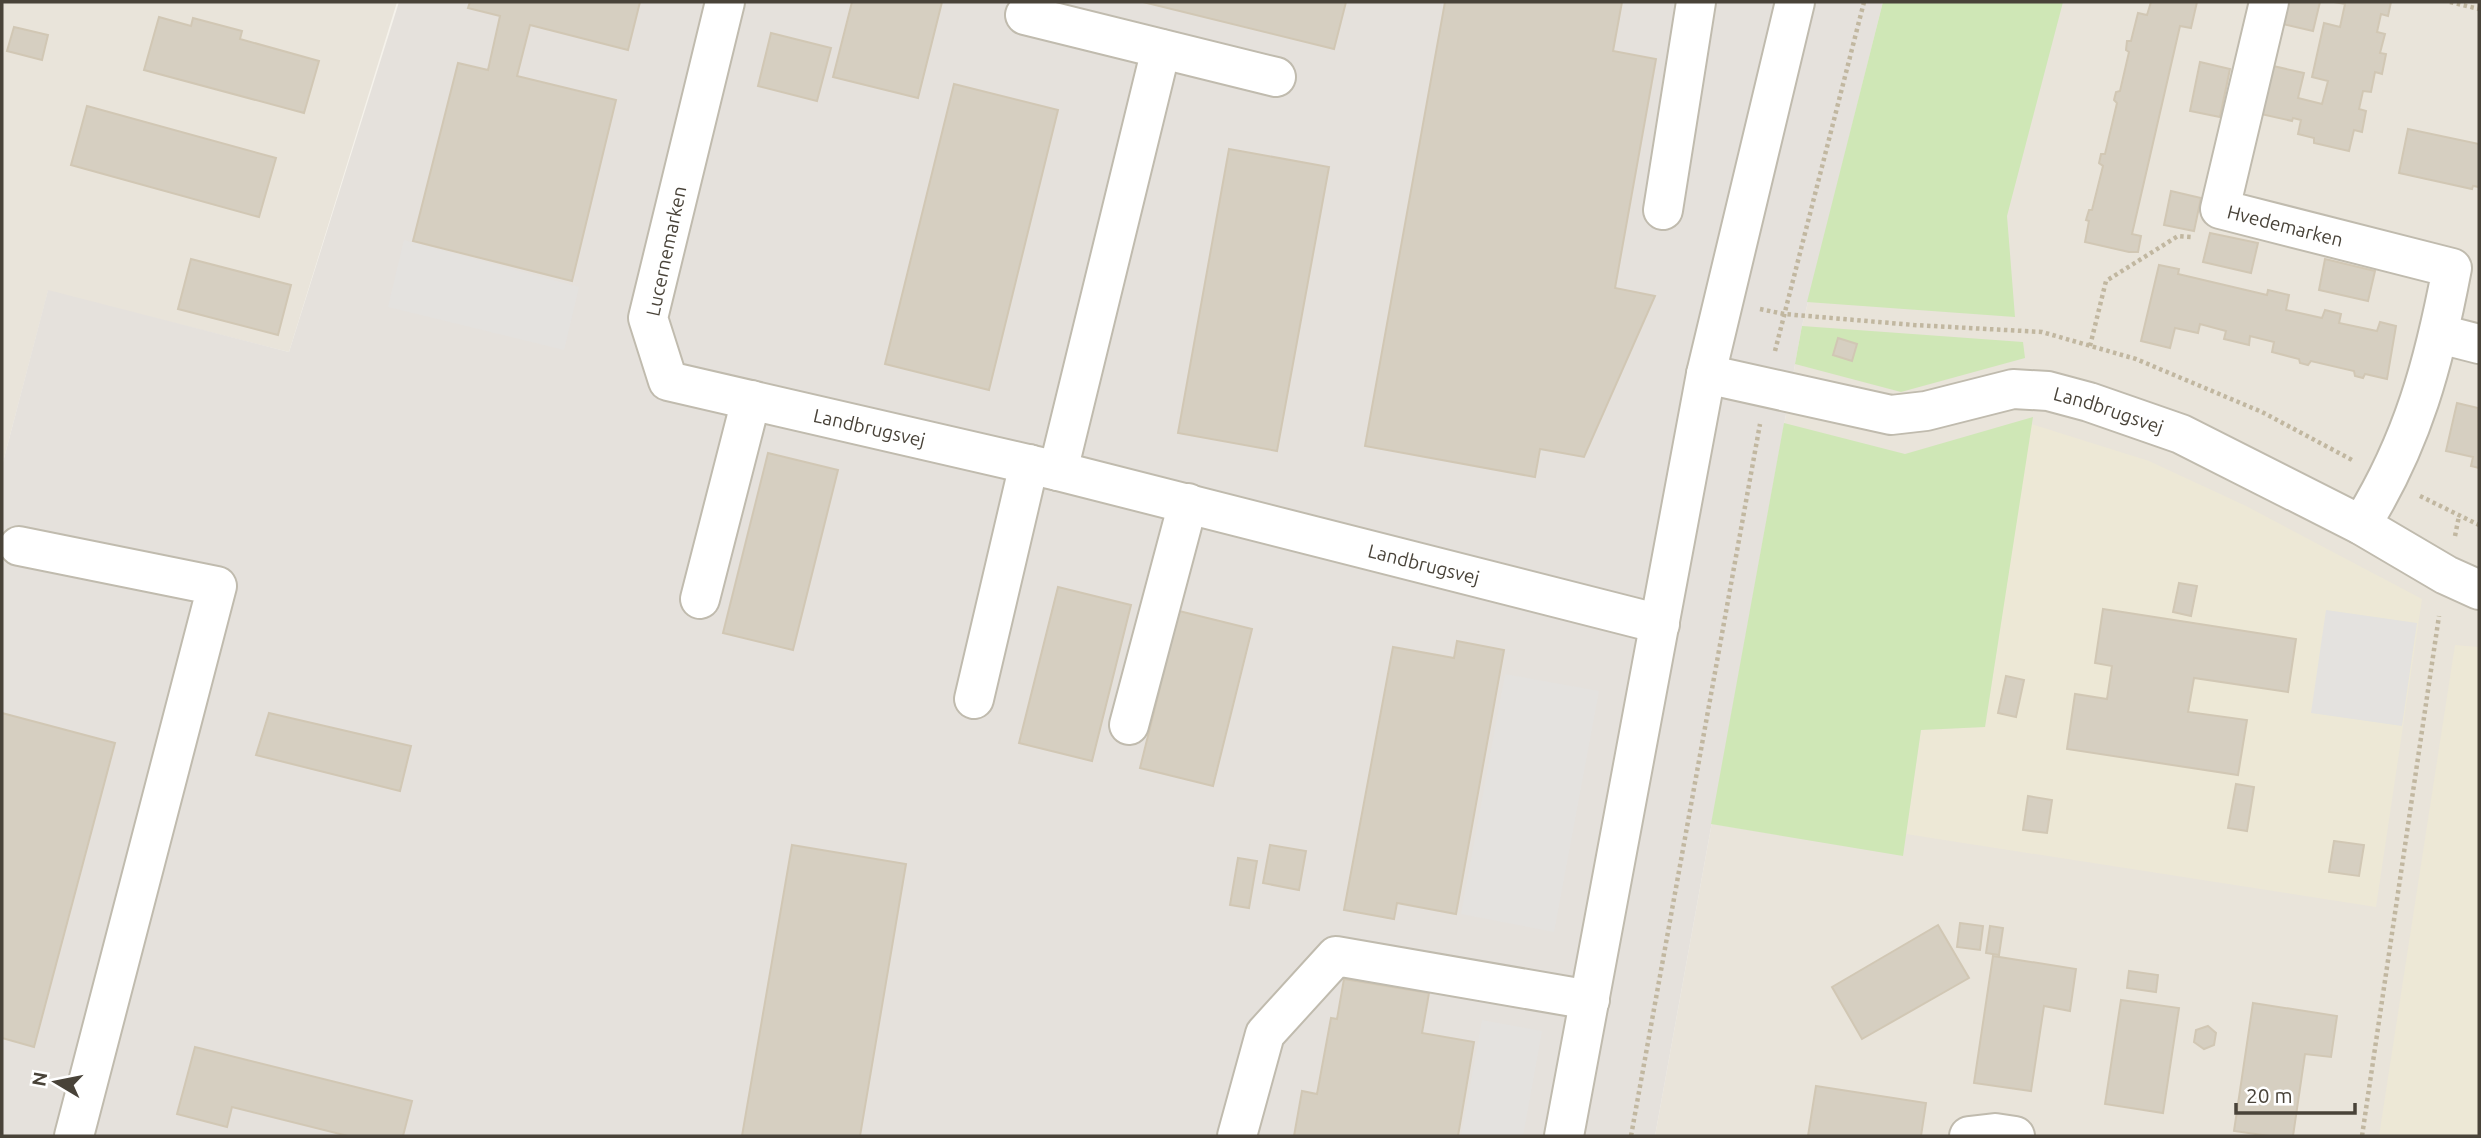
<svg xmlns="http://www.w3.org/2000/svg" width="2481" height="1138" font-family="Ubuntu,sans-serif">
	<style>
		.residential { fill: #e9e4da }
		.industrial { fill: #e5e1dc }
		.education { fill: #ede8d6 }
		.green { fill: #cfe7b6 }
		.parking { fill: #e4e2df }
		.building { fill: #d6cfc1; stroke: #d1c7b4; stroke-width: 2 }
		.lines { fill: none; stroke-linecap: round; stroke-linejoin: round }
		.minor-casing { stroke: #c0bbae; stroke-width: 42 }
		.path { stroke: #c1b7a0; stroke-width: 4.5; stroke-dasharray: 3.5 3.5; stroke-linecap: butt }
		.minor { stroke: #fff; stroke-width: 38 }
		.labels { text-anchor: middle; stroke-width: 6; stroke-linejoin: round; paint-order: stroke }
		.street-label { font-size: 19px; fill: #494339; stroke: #fff }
	</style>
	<rect width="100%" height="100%" fill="#f5f2eb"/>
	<g class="residential">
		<path d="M2 2H397L289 352 48 291 2 466Z"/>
		<path d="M1883 2H2479V1136H1655L1802 326Z"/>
	</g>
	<path class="industrial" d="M399 2H1883L1802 326 1655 1136H2V466L48 290 289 352Z"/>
	<g class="education">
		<path d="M2031 424 2149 461 2246 506 2422 599 2376 907 1906 834 1921 730 1985 727Z"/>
		<path d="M2455 645 2479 647V1136H2379Z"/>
	</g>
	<g class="green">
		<path d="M1883 2H2063L2007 216 2015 317 1807 302Z"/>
		<path d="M1802 326 2023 342 2025 358 1901 392 1795 364Z"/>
		<path d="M2033 417 1985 727 1921 730 1903 856 1711 824 1784 423 1905 454Z"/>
	</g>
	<g class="parking">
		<path d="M404 240 579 287 564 350 388 307Z"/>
		<path d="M2326 610 2417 623 2402 726 2311 713Z"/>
		<path d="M1505 674 1599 691 1554 932 1461 914Z"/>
		<path d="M1482 1020 1542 1031 1523 1136H1461Z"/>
	</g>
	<g class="building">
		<path d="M470 2H640L628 50 530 25 517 76 616 100 572 281 413 241 458 63 488 70 500 16 468 8Z"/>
		<path d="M852 2H942L918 98 833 77Z"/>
		<path d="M1143 2H1346L1334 49Z"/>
		<path d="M1445 2H1622L1613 51 1656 59 1615 288 1655 296 1584 457 1540 449 1535 477 1365 446Z"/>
		<path d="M2151 2H2197L2191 28 2180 26 2132 234 2141 236 2138 252H2129L2085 242 2089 221 2086 220 2089 210H2092L2103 166 2099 163 2101 154H2105L2117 103 2114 100 2116 92 2120 91 2129 52 2126 50 2127 41H2131L2138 13 2147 15Z"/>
		<path d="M2288 2H2320L2313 31 2283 24Z"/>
		<path d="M2334 2H2391L2388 16 2381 14 2377 32 2385 34 2380 53 2386 54 2382 74 2375 72 2371 92 2363 91 2359 109 2366 111 2362 132 2354 130 2349 151 2314 143V138L2298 134 2301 120 2293 118 2292 121 2261 114 2273 66 2304 73 2298 98 2322 104 2328 81 2312 77 2324 23 2340 27 2345 4Z"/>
		<path d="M159 17 191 26 193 18 242 31 240 39 319 61 304 113 144 70Z"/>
		<path d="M14 27 48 35 42 60 7 51Z"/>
		<path d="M771 33 831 48 817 101 758 86Z"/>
		<path d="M2200 62 2230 69 2220 117 2190 111Z"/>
		<path d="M954 84 1058 110 989 390 885 364Z"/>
		<path d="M87 106 276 158 259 217 71 165Z"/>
		<path d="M2408 129 2479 144V187L2473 186 2472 189 2399 173Z"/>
		<path d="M1229 149 1329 167 1277 451 1178 433Z"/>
		<path d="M2171 191 2201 198 2194 231 2164 225Z"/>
		<path d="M2210 233 2258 243 2251 273 2203 262Z"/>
		<path d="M191 259 291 285 278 335 178 309Z"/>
		<path d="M2325 259 2375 271 2368 301 2319 290Z"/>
		<path d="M2159 265 2179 269 2178 274 2267 295 2268 290 2289 295 2286 310 2322 318 2325 310 2341 314 2339 323 2377 331 2380 322 2396 326 2387 379 2365 374 2363 378 2355 376 2354 371 2311 361 2308 365 2300 363 2299 359 2272 352 2274 342 2250 336 2249 345 2224 339 2226 331 2200 324 2198 333 2175 328 2170 348 2141 341Z"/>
		<path d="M1838 338 1857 344 1852 361 1833 355Z"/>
		<path d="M2457 403 2478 408 2479 468 2471 466 2473 457 2446 451Z"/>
		<path d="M768 453 838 470 793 650 723 633Z"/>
		<path d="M2179 583 2197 586 2191 616 2173 612Z"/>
		<path d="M1058 587 1131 605 1092 761 1019 743Z"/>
		<path d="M2103 609 2296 639 2288 692 2194 678 2188 712 2247 720 2238 775 2067 749 2075 694 2107 699 2112 666 2095 663Z"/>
		<path d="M1179 611 1252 629 1213 786 1140 768Z"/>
		<path d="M1457 641 1504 650 1456 914 1397 903 1394 919 1344 910 1393 647 1454 658Z"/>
		<path d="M2006 676 2024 680 2016 717 1998 713Z"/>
		<path d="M2 713 115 743 34 1047 2 1038Z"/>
		<path d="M269 713 411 746 400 791 256 755Z"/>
		<path d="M2236 784 2254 787 2247 831 2228 828Z"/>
		<path d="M2028 796 2052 800 2047 833 2023 830Z"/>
		<path d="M2334 841 2364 845 2359 876 2329 872Z"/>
		<path d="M792 845 906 864 860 1136H742Z"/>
		<path d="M1270 845 1306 851 1299 890 1263 883Z"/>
		<path d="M1238 858 1257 861 1249 908 1230 905Z"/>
		<path d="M1960 923 1983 926 1980 950 1957 947Z"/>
		<path d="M1938 925 1969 978 1862 1039 1832 987Z"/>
		<path d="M1990 926 2003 928 1999 955 1986 953Z"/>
		<path d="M1993 956 2076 969 2070 1011 2044 1006 2031 1091 1974 1083Z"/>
		<path d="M2129 971 2158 975 2156 992 2127 988Z"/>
		<path d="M1344 979 1429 993 1422 1033 1474 1042 1458 1136H1294L1302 1091 1317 1094 1331 1018 1337 1019Z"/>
		<path d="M2121 1000 2179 1008 2163 1113 2105 1104Z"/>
		<path d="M2253 1003 2337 1016 2331 1057 2305 1054 2293 1136H2269L2234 1131Z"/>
		<path d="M2208 1026 2216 1033 2214 1045 2204 1049 2194 1042 2196 1030Z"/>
		<path d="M195 1047 412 1101 403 1136H348L232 1107 227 1127 177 1114Z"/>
		<path d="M1816 1086 1926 1103 1921 1136H1808Z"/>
	</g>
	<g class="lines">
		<defs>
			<g id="minor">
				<path id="s1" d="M725 2 648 318 668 381 1058 471 1660 624"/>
				<path id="s2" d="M2269 2 2220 209 2452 268C2434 363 2413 442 2361 525"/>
				<path d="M1025 15 1276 77"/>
				<path d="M1663 210 1696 2"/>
				<path d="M2440 334 2479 344"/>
				<path id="s3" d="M1706 374 1891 415 1926 411 2013 389 2048 391 2089 402 2181 434 2361 525 2446 575 2479 590"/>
				<path d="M1058 471 1161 49"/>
				<path d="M19 546 217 586 74 1136"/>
				<path d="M700 599 751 400"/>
				<path d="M974 699 1029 464"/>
				<path d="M1129 725 1188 503"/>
				<path d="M1237 1136 1265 1034 1336 956 1590 1000"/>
				<path d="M1564 1136 1706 374 1795 2"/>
				<path d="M1969 1136 1995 1133 2015 1136"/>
			</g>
		</defs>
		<use href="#minor" class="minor-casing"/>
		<g class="path">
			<path d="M2450 2 2479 9"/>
			<path d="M1760 309 1784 314 1914 325 2042 332 2136 359 2262 412 2354 461"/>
			<path d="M2090 346 2106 281 2178 236 2192 237"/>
			<path d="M1775 351 1864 2"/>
			<path d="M2420 496 2479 525"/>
			<path d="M2455 536 2459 516"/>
			<path d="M1631 1136 1760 424"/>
			<path d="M2362 1136 2439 616"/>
		</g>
		<use href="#minor" class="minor"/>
	</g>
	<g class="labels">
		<g class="street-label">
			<text dy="7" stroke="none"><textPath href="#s2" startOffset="280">Hvedemarken</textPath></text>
			<text transform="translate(666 251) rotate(-78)" y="7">Lucernemarken</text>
			<text dy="7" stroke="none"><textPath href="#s3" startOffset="413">Landbrugsvej</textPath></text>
			<text dy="7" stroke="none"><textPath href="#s1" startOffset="598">Landbrugsvej</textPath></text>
			<text dy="7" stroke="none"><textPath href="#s1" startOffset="1169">Landbrugsvej</textPath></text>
		</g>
	</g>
	<rect width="2481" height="1138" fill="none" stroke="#494339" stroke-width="7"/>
	<g transform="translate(56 1082) rotate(280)" stroke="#ffffff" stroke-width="5" paint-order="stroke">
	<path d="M0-5L12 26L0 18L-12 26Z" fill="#494339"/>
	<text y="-10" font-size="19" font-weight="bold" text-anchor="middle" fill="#494339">N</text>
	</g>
	<path d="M2236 1103v10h119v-10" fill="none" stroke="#494339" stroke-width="3.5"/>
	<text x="2246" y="1103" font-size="21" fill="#494339" stroke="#ffffff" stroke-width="5" paint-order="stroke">20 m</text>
</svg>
